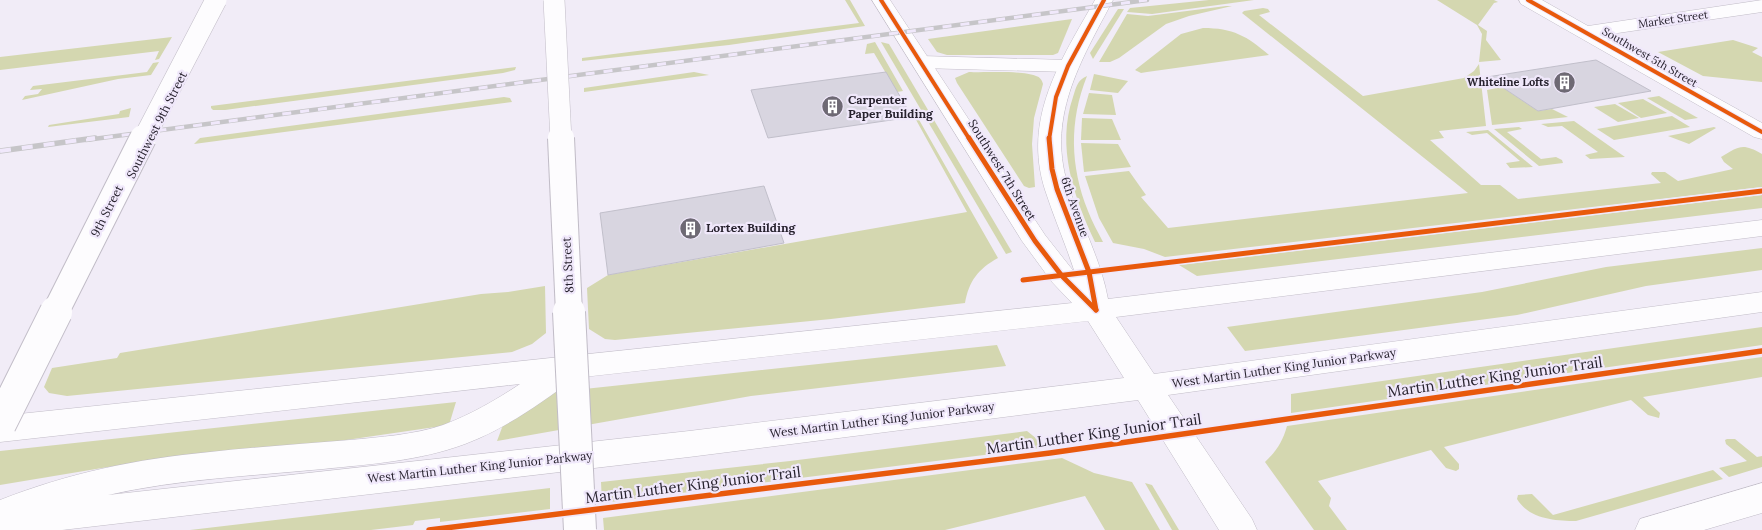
<svg xmlns="http://www.w3.org/2000/svg" width="1762" height="530" font-family="Lora,serif">
	<style>
		.green { fill: #d4d7b0 }
		.building { fill: #d8d5e0; stroke: #c1bfca }
		.lines { fill: none; stroke-linecap: round; stroke-linejoin: round }
		.minor-casing { stroke: #c1bcc7; stroke-width: 1 }
		.major-casing { stroke: #c1bcc7; stroke-width: 1 }
		.minor { fill: #fdfcfe; fill-rule: evenodd }
		.major { fill: #fdfcfe; fill-rule: evenodd }
		.rail-far1-casing { stroke: #c6c5c8; stroke-width: 4.5 }
		.rail-casing { stroke: #c6c5c8; stroke-width: 5.5 }
		.rail-far1 { stroke: #f0e8fb; stroke-width: 3; stroke-dasharray: 9; stroke-linecap: butt }
		.rail { stroke: #f0e8fb; stroke-width: 4; stroke-dasharray: 11; stroke-linecap: butt }
		.major-bridge-far2-casing { stroke: #c1bcc7; stroke-width: 22; stroke-linecap: butt }
		.major-bridge-far1-casing { stroke: #c1bcc7; stroke-width: 28; stroke-linecap: butt }
		.major-bridge-casing { stroke: #c1bcc7; stroke-width: 34; stroke-linecap: butt }
		.major-bridge-far2 { stroke: #fdfcfe; stroke-width: 21 }
		.major-bridge-far1 { stroke: #fdfcfe; stroke-width: 26 }
		.major-bridge { stroke: #fdfcfe; stroke-width: 32 }
		.cycleway-far2-casing { stroke: #f0e8fb; stroke-width: 6 }
		.cycleway-far1-casing { stroke: #f0e8fb; stroke-width: 8 }
		.cycleway-casing { stroke: #f0e8fb; stroke-width: 9 }
		.cycleway-far2 { stroke: #e8590c; stroke-width: 4 }
		.cycleway-far1 { stroke: #e8590c; stroke-width: 5 }
		.cycleway { stroke: #e8590c; stroke-width: 5.5 }
		.labels { text-anchor: middle; stroke-width: 4.5; stroke-linejoin: round; paint-order: stroke }
		.far-street-label { font-size: 11px; fill: #27222e; stroke: #f0e8fb }
		.far-poi-label { font-size: 11px; font-weight: bold; fill: #27222e; stroke: #f0e8fb; text-anchor: end }
		.poi-label { font-size: 12px; font-weight: bold; fill: #27222e; stroke: #f0e8fb; text-anchor: start }
		.street-label { font-size: 12px; fill: #27222e; stroke: #f0e8fb }
		.near-street-label { font-size: 15px; fill: #27222e; stroke: #f0e8fb }
	</style>
	<rect width="100%" height="100%" fill="#f1ecf7"/>
	<g class="green">
		<path d="M845 0H850L865 26 729 45 582 61V58L859 23Z"/>
		<path d="M1209 0H1254L1152 14 1127 12 1130 8Z"/>
		<path d="M1437 0H1494L1498 2 1494 3 1478 25 1487 31 1486 40 1501 60 1479 62 1482 34 1477 25Z"/>
		<path d="M1226 6H1232L1189 16 1166 24 1119 58 1110 62H1099L1127 14 1148 16Z"/>
		<path d="M1263 8 1268 9 1270 12 1259 15 1363 96 1464 78 1474 71 1479 64 1486 126 1439 131 1444 138 1430 140 1481 185H1500L1518 199 1661 183 1651 174 1652 172H1665L1678 181 1733 169 1724 162 1721 157C1740 146 1742 143 1762 154V187L1165 257 1144 249 1113 243 1099 218 1085 176 1129 171 1146 195 1141 197 1168 228 1468 193 1242 13 1244 11Z"/>
		<path d="M1118 9H1124L1093 59 1090 53Z"/>
		<path d="M1072 19 1058 53 1053 55H947L937 52 928 39Z"/>
		<path d="M1203 28C1233 28 1247 36 1269 55L1147 72 1141 73 1135 70 1181 34Z"/>
		<path d="M172 37 159 59 155 60 159 51 0 70V57Z"/>
		<path d="M1733 40 1758 48 1752 52 1762 57V82L1703 76 1658 52Z"/>
		<path d="M875 42 903 91 897 92 874 53 865 54 867 44Z"/>
		<path d="M881 42 889 44 1012 252 1006 254Z"/>
		<path d="M159 62 151 75 118 79 22 100 25 96 38 94 42 89 30 90 33 86 147 72 153 63Z"/>
		<path d="M516 67 515 70 503 73 225 110H213L211 108V106Z"/>
		<path d="M694 72 709 75 584 92V88Z"/>
		<path d="M969 72C984 73 1023 70 1036 76 1040 77 1042 80 1043 84L1034 118 1032 144 1035 187 1029 188 1024 186 957 83 955 78Z"/>
		<path d="M1094 74 1128 81 1118 93 1090 90Z"/>
		<path d="M1087 76C1069 121 1070 166 1088 211 1092 222 1098 232 1103 242H1095C1074 197 1056 147 1073 97 1076 88 1077 80 1087 76Z"/>
		<path d="M1502 87 1538 111 1552 109 1568 117 1492 125 1487 90Z"/>
		<path d="M1089 93 1112 95 1116 115 1083 114Z"/>
		<path d="M1659 96 1698 118 1685 120 1647 98Z"/>
		<path d="M504 97 510 98 512 102 194 144 200 138Z"/>
		<path d="M1643 99 1667 113 1641 118 1618 103Z"/>
		<path d="M1615 104 1639 118 1618 122 1594 107Z"/>
		<path d="M131 108 129 117 48 127 49 125 119 114 120 111Z"/>
		<path d="M1672 116 1690 127 1614 140 1597 129Z"/>
		<path d="M915 118H918L998 258C978 269 969 281 965 303L831 319 615 340 605 339 589 329 587 288 608 275 967 212Z"/>
		<path d="M1082 118 1112 119 1121 140H1081Z"/>
		<path d="M1574 121 1625 157 1590 159 1585 155 1598 152 1562 126 1548 127 1541 124Z"/>
		<path d="M1519 127 1522 129 1507 132 1541 159 1556 157 1562 160 1563 163 1539 166 1494 129Z"/>
		<path d="M1714 127 1716 128 1689 144 1668 136Z"/>
		<path d="M1488 130 1533 167 1510 168 1506 163 1520 161 1487 133 1472 135 1466 132Z"/>
		<path d="M1081 143 1118 144 1131 167 1084 172Z"/>
		<path d="M1762 195V208L1197 276 1179 265Z"/>
		<path d="M1762 248V270L1646 286 1517 315 1245 351 1227 327 1482 292 1606 267Z"/>
		<path d="M545 286 546 333 532 344 512 352 67 396 49 393 44 387 52 368 117 358 120 353 481 294 508 292Z"/>
		<path d="M1762 327V345L1291 413V394Z"/>
		<path d="M997 345 1006 366 751 396 497 441 503 425 547 393Z"/>
		<path d="M1762 357V377L1643 397 1660 413 1659 418 1648 415 1631 400 1444 447 1459 464V469L1456 471 1446 468 1431 450 1318 481 1331 498 1329 506 1347 530H1314L1265 462C1276 452 1283 441 1287 426Z"/>
		<path d="M456 402 449 425 312 445 108 467 0 485V451Z"/>
		<path d="M1027 431 1047 447 602 503 601 482 790 461Z"/>
		<path d="M1727 439H1735L1757 457 1762 456V467L1729 477 1719 468 1747 461 1726 444 1725 440Z"/>
		<path d="M1062 458 1094 473 1132 482 1160 530H1105L1085 496 945 530H604L603 518Z"/>
		<path d="M1713 470 1723 479 1576 521C1555 521 1529 519 1517 499L1518 495 1532 494 1553 515Z"/>
		<path d="M1145 483 1152 485 1179 530H1172Z"/>
		<path d="M550 488V509L440 522V518L415 521 413 525 371 530H190Z"/>
	</g>
	<g class="building">
		<path d="M1596 60 1651 91 1538 111 1487 77Z"/>
		<path d="M886 72 912 117 768 138 751 90Z"/>
		<path d="M764 186 784 243 608 275 600 213Z"/>
	</g>
	<g class="lines">
		<defs>
			<g id="minor">
				<path d="M1519 0H1542L1588 26 1762 0V12L1604 35 1762 123V139L1754 137 1521 4Z"/>
				<path d="M921 56 1068 60 1075 62 1078 66 1075 70 1068 72 921 68 914 66 911 62 914 58Z"/>
				<path d="M1762 483V513L1704 530H1635L1640 519Z"/>
			</g>
			<path id="major" d="M872 0H890L1045 235 1075 273C1066 245 1054 218 1045 190 1022 118 1061 60 1095 0H1113C1081 61 1044 120 1070 191 1083 227 1101 261 1108 299L1762 220V236L1116 317 1154 374 1762 292V312L1168 395 1252 519 1257 530H1219L1138 400 689 457 62 530H0V500C69 473 136 459 210 452 256 447 303 444 350 440 380 437 413 435 443 425 470 415 496 400 520 384L0 442V416L1072 303 1052 282 1022 241ZM1088 321 1124 378 689 431 108 495C179 479 251 476 323 469 371 464 419 461 465 444 505 429 541 403 575 378Z"/>
		</defs>
		<use href="#minor" class="minor-casing"/>
		<use href="#major" class="major-casing"/>
		<use href="#minor" class="minor"/>
		<use href="#major" class="major"/>
		<defs>
			<path id="rail-far1" d="M86 140 1147 0"/>
			<path id="rail" d="M0 151 95 138"/>
		</defs>
		<use href="#rail-far1" class="rail-far1-casing"/>
		<use href="#rail" class="rail-casing"/>
		<use href="#rail-far1" class="rail-far1"/>
		<use href="#rail" class="rail"/>
		<defs>
			<g id="major-bridge-far2">
				<path d="M554 0 561 140"/>
				<path d="M143 140 216 0"/>
			</g>
			<g id="major-bridge-far1">
				<path d="M561 138 569 313"/>
				<path d="M55 313 143 138"/>
			</g>
			<g id="major-bridge">
				<path d="M569 312 580 530"/>
				<path d="M0 424 56 312"/>
			</g>
		</defs>
		<use href="#major-bridge-far2" class="major-bridge-far2-casing"/>
		<use href="#major-bridge-far1" class="major-bridge-far1-casing"/>
		<use href="#major-bridge" class="major-bridge-casing"/>
		<use href="#major-bridge-far2" class="major-bridge-far2"/>
		<use href="#major-bridge-far1" class="major-bridge-far1"/>
		<use href="#major-bridge" class="major-bridge"/>
		<defs>
			<g id="cycleway-far2">
				<path d="M881 0 970 140"/>
				<path d="M1528 0 1762 132"/>
				<path d="M1049 140 1056 97 1068 66 1104 0"/>
			</g>
			<g id="cycleway-far1">
				<path d="M969 138 1035 241 1062 276 1096 310"/>
				<path d="M1049 138 1052 169 1057 189 1089 272 1096 310"/>
				<path d="M1023 280 1762 191"/>
			</g>
			<path id="cycleway" d="M429 530 1050 453 1762 351"/>
		</defs>
		<use href="#cycleway-far2" class="cycleway-far2-casing"/>
		<use href="#cycleway-far1" class="cycleway-far1-casing"/>
		<use href="#cycleway" class="cycleway-casing"/>
		<use href="#cycleway-far2" class="cycleway-far2"/>
		<use href="#cycleway-far1" class="cycleway-far1"/>
		<use href="#cycleway" class="cycleway"/>
	</g>
	<defs>
		<symbol id="building-disc" viewBox="-11 -11 22 22"><circle r="9.5" fill="#6e6974" stroke="#f0e8fb"/><path d="M-4-6H4V6H1V3H-1V6H-4ZM-2.5-4.3h1.7v1.8h-1.7ZM.8-4.3h1.7v1.8H.8ZM-2.5-1h1.7V.8h-1.7ZM.8-1h1.7V.8H.8Z" fill="#fff"/></symbol>
	</defs>
	<g fill-rule="evenodd">
		<use href="#building-disc" x="1552" y="70" width="25" height="25"/>
		<use href="#building-disc" x="820" y="94" width="25" height="25"/>
		<use href="#building-disc" x="678" y="216" width="25" height="25"/>
	</g>
	<g class="labels">
		<g class="far-street-label">
			<text transform="translate(1673 19) rotate(-8)" y="4">Market Street</text>
			<text transform="translate(1650 57) rotate(30)" y="4">Southwest 5th Street</text>
		</g>
		<g class="far-poi-label">
			<text x="1549" y="86">Whiteline Lofts</text>
		</g>
		<g class="poi-label">
			<text x="848" y="104">Carpenter<tspan x="848" dy="14">Paper Building</tspan></text>
			<text x="706" y="232">Lortex Building</text>
		</g>
		<g class="street-label">
			<text transform="translate(157 125) rotate(-63)" y="4">Southwest 9th Street</text>
			<text transform="translate(1002 170) rotate(58)" y="4">Southwest 7th Street</text>
			<text transform="translate(1075 207) rotate(71)" y="4">6th Avenue</text>
			<text transform="translate(107 211) rotate(-63)" y="4">9th Street</text>
			<text transform="translate(568 265) rotate(-93)" y="4">8th Street</text>
			<text transform="translate(1284 368) rotate(-8)" y="4">West Martin Luther King Junior Parkway</text>
			<text transform="translate(882 420) rotate(-7)" y="4">West Martin Luther King Junior Parkway</text>
			<text transform="translate(480 467) rotate(-6)" y="4">West Martin Luther King Junior Parkway</text>
		</g>
		<g class="near-street-label">
			<text transform="translate(1495 377) rotate(-8)" y="5">Martin Luther King Junior Trail</text>
			<text transform="translate(1094 434) rotate(-8)" y="5">Martin Luther King Junior Trail</text>
			<text transform="translate(693 485) rotate(-7)" y="5">Martin Luther King Junior Trail</text>
		</g>
	</g>
</svg>
